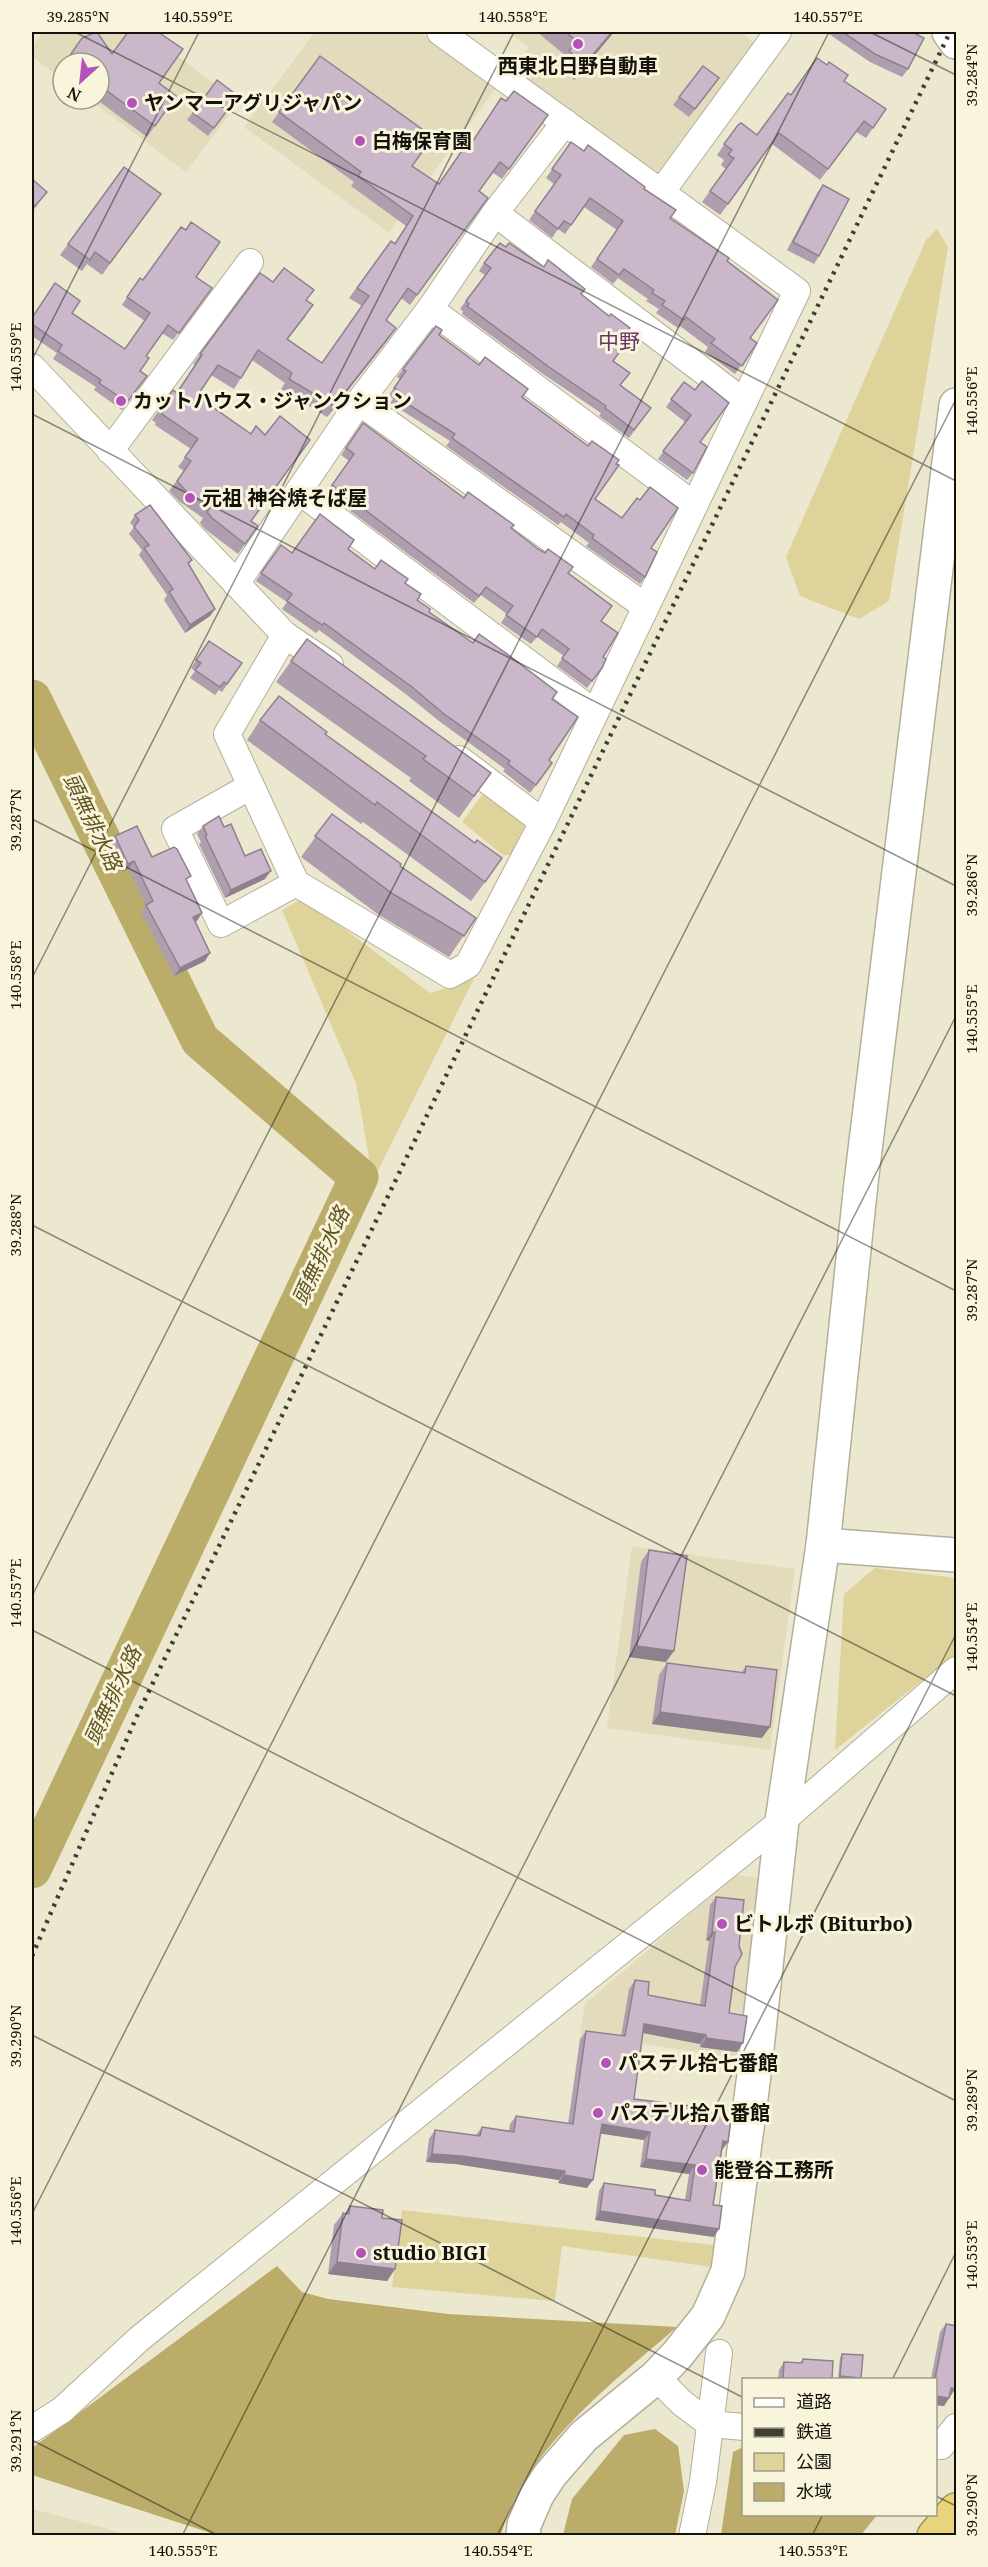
<svg xmlns="http://www.w3.org/2000/svg" width="988" height="2567" font-family="'Noto Serif','Noto Sans JP',serif">
	<style>
		.built { fill: #e2dcbc }
		.green { fill: #ded39b }
		.water { fill: #bbac69 }
		.lines { fill: none; stroke-linecap: round; stroke-linejoin: round }
		.river { stroke: #bbac69; stroke-width: 39 }
		.street-casing { stroke: #b3af98; stroke-width: 28 }
		.secondary-casing { stroke: #b3af98; stroke-width: 36 }
		.highway-casing { stroke: #9e9153; stroke-width: 36 }
		.street { stroke: #fff; stroke-width: 26 }
		.secondary { stroke: #fff; stroke-width: 33 }
		.highway { stroke: #e8d57b; stroke-width: 33 }
		.rail { stroke: #403d32; stroke-width: 4.5; stroke-dasharray: 3 6; stroke-linecap: butt }
		.wall { fill: #ae9eae }
		.shaded-wall { fill: #8d818d }
		.building { fill: #cab8ca; stroke: #8d818d; stroke-width: 1.5 }
		.ticks { fill: none; stroke: #14120a; stroke-width: 1.5; stroke-opacity: 0.45 }
		.poi-dot { fill: #b352ba; stroke: #f9f4dc; stroke-width: 2 }
		.labels { text-anchor: middle; stroke-width: 6; stroke-linejoin: round; paint-order: stroke }
		.poi-label { font-size: 20px; font-weight: bold; fill: #14120a; stroke: #f9f4dc; text-anchor: start }
		.neighbourhood-label { font-size: 21px; fill: #653568; stroke: #f9f4dc }
		.water-label { font-size: 21px; font-style: italic; fill: #5f5522; stroke: #f9f4dc }
		.neatline { fill: none; stroke: #14120a; stroke-width: 2 }
		.ticks-label { font-size: 15px; text-anchor: middle; fill: #14120a }
	</style>
	<rect width="100%" height="100%" fill="#ece7cf"/>
	<g class="built">
		<path d="M43 32H146L239 102 186 172 89 99H99V63H63V80L32 56V47Z"/>
		<path d="M315 32H419L496 88 389 233 244 127Z"/>
		<path d="M508 32H740L754 42 658 173 511 72 529 47Z"/>
		<path d="M632 1546 795 1569 770 1750 607 1728Z"/>
		<path d="M736 1875 759 1878 739 2058 580 2035 585 2004Z"/>
		<path d="M32 2509 105 2528 127 2535H32Z"/>
	</g>
	<g class="green">
		<path d="M937 229 948 247 889 601 859 619 800 596 786 557 926 240Z"/>
		<path d="M488 787 526 822 511 855H503L462 822Z"/>
		<path d="M303 898 430 993 474 979 373 1180 356 1083 282 910Z"/>
		<path d="M875 1568 956 1578V1653L835 1750 844 1594Z"/>
		<path d="M402 2210 714 2245 712 2267 562 2246 555 2301 392 2287Z"/>
	</g>
	<g class="water">
		<path d="M277 2266 302 2292 328 2299 448 2314 677 2327C612 2383 524 2450 501 2535H217L32 2475V2448Z"/>
		<path d="M655 2429 678 2446 684 2491 675 2535H563L572 2499 624 2435Z"/>
		<path d="M743 2447 744 2514 877 2515 861 2535H721L733 2452Z"/>
	</g>
	<g class="lines">
		<path class="river" d="M32 699 200 1040 359 1177 32 1869"/>
		<defs>
			<g id="street">
				<path d="M662 191 778 32"/>
				<path d="M495 213 744 402"/>
				<path d="M430 309 694 505"/>
				<path d="M32 367 285 635 330 665"/>
				<path d="M359 402 646 607"/>
				<path d="M110 451 250 262"/>
				<path d="M299 491 595 713"/>
				<path d="M236 584 359 402 430 309 495 213 565 122"/>
				<path d="M285 635 227 734 296 883 450 975 468 965 543 822 797 291 440 32"/>
				<path d="M459 759 543 822"/>
				<path d="M251 786 175 829 221 924 296 883"/>
				<path d="M656 2377 682 2403 710 2424 744 2427"/>
				<path d="M32 2429 62 2410 139 2339 782 1821 956 1670"/>
				<path d="M936 2445 941 2446 956 2427"/>
				<path d="M692 2536 703 2482 719 2353"/>
			</g>
			<g id="secondary">
				<path d="M949 32 956 42"/>
				<path d="M823 1545 956 1555"/>
				<path d="M523 2536 524 2525 537 2495 550 2475 584 2436 656 2377 677 2355 708 2316 728 2271 754 2075 782 1821 823 1545 861 1183 956 405"/>
			</g>
			<path id="highway" d="M934 2536 956 2510"/>
		</defs>
		<use href="#street" class="street-casing"/>
		<use href="#secondary" class="secondary-casing"/>
		<use href="#highway" class="highway-casing"/>
		<use href="#street" class="street"/>
		<use href="#secondary" class="secondary"/>
		<use href="#highway" class="highway"/>
		<path class="rail" d="M32 1956 136 1718 950 32"/>
	</g>
	<g class="wall">
		<path d="M537 32H614L574 80 558 66 566 56Z"/>
		<path d="M826 32H912L908 69 902 77 870 62Z"/>
		<path d="M82 38 112 54 159 83 176 96 147 137 96 99H99V63H64Z"/>
		<path d="M320 56 412 166 439 184 470 144 506 101 548 115 502 179 492 172 479 191 488 198 410 305 401 298 386 320 389 338 327 417 281 389 285 383 252 360 234 389 211 375 197 396 251 521 258 526 238 554 205 529 200 523 203 518 180 502 169 491 184 471 178 467 191 449 155 425 156 423 152 420 173 390 176 393 195 365 193 364 260 273 273 282 306 300V316L288 339 322 363 362 306 349 298 391 241 395 243 406 226 351 186 354 182 272 122Z"/>
		<path d="M63 64V75L58 72Z"/>
		<path d="M719 78 689 117 673 105 679 97Z"/>
		<path d="M217 80 238 96 208 136 187 120Z"/>
		<path d="M844 81 886 109 866 138 856 132 820 180 772 144 720 215 702 202 726 169 721 165 724 160 717 155 738 125 757 135 791 95Z"/>
		<path d="M571 142 584 151 644 189 670 218 727 261 750 338 757 343 735 374 705 352 708 347 680 326 678 328 656 313 659 309 646 301 648 299 618 278 613 284 591 267 617 230 584 207 565 234 558 229 552 238 529 220 554 184 546 178Z"/>
		<path d="M124 167 161 194 102 275 87 264 82 271 60 255Z"/>
		<path d="M32 179 41 200 32 212Z"/>
		<path d="M823 185 819 256 814 264 787 250 817 193Z"/>
		<path d="M484 263 581 294 628 331 613 361 621 386 651 408 629 438 599 416 601 413 543 374 462 314 463 311 460 309 485 275 479 271Z"/>
		<path d="M196 277 212 288 173 340 162 333 146 356 140 371 147 376 122 410 94 390 96 387 53 359 57 353 32 336V317L72 313 125 349 145 321 122 305 140 278 143 280Z"/>
		<path d="M439 335 522 397 595 499 651 548 645 577 640 584 586 546 589 543 561 522 558 525 446 446 450 441 390 403 393 399 389 395 400 379 397 377 403 369Z"/>
		<path d="M684 382 695 390 700 442 693 473 687 480 658 459 685 422 666 407Z"/>
		<path d="M363 423 464 498 511 528 568 573 601 621 603 657 602 668 587 688 557 666 564 656 537 637 531 644 501 623 507 614 481 595 474 603 326 493 349 461 341 455Z"/>
		<path d="M135 515 192 560 189 564 215 609 210 616 185 633 164 600 167 595 139 555 142 550 129 534 134 527 130 523Z"/>
		<path d="M281 545 292 553 348 549 375 569 405 583 417 600 429 612 552 699 549 760 552 763 530 793 503 771 505 769 439 721 407 695 319 630 316 633 282 609 287 602 256 581Z"/>
		<path d="M307 639 476 794 459 818 409 781 411 778 276 682Z"/>
		<path d="M209 641 242 663 222 692 219 690 215 695 190 678 195 671 191 668Z"/>
		<path d="M260 720 325 734 488 878 471 901 363 822 361 824 247 740Z"/>
		<path d="M332 814 400 866 476 918 449 957 379 915 301 857Z"/>
		<path d="M203 826 224 827 245 856 265 879 225 898 199 844 201 842 197 834Z"/>
		<path d="M115 836 152 857 187 882 197 921H195L205 961 174 976 141 912 146 905 128 869 122 872 110 844Z"/>
		<path d="M649 1550 666 1662 629 1657 641 1562Z"/>
		<path d="M667 1663 741 1673 746 1666 762 1738 652 1724 659 1675Z"/>
		<path d="M716 1897 735 1967 729 2013 737 2052 700 2047V2044L643 2033 634 2099 722 2150 713 2205 714 2237 595 2220 599 2191 604 2183 655 2195 685 2200 689 2174 640 2167 644 2140 600 2133 587 2188 558 2183 559 2180 456 2164 426 2162 429 2139 435 2130 476 2135 482 2127 509 2131 510 2124 516 2116 568 2124 580 2039 586 2031 621 2036 629 1989 635 1980 648 1995 700 2005 709 1941 706 1940 710 1905Z"/>
		<path d="M350 2206 382 2218 395 2269 387 2281 328 2274 334 2225 343 2213 345 2214Z"/>
		<path d="M946 2324 955 2326 957 2324V2388H955L944 2406 936 2405V2379H931L940 2332Z"/>
		<path d="M842 2354 860 2379H838L840 2358Z"/>
		<path d="M803 2359 832 2379H778L779 2370 784 2362 800 2363Z"/>
	</g>
	<g class="shaded-wall">
		<path d="M612 32H614L574 80 584 65Z"/>
		<path d="M396 328 389 338 327 417 334 406Z"/>
		<path d="M215 609 210 616 185 633 190 625Z"/>
		<path d="M134 861 128 869 122 872 128 864Z"/>
		<path d="M271 871 265 879 225 898 231 890Z"/>
		<path d="M202 913 197 921 187 925 193 917Z"/>
		<path d="M210 953 205 961 174 976 180 968Z"/>
		<path d="M637 1646 674 1651 666 1662 629 1657Z"/>
		<path d="M660 1712 770 1727 762 1738 652 1724Z"/>
		<path d="M712 1932H715L709 1941 706 1940Z"/>
		<path d="M644 2024 706 2035 700 2044 638 2032Z"/>
		<path d="M706 2038 743 2043 737 2052 700 2047Z"/>
		<path d="M602 2124 650 2132 644 2140 596 2133Z"/>
		<path d="M723 2141 728 2142 722 2150H717Z"/>
		<path d="M432 2154 462 2156 565 2171 559 2180 456 2164 426 2162Z"/>
		<path d="M646 2159 695 2165 689 2174 640 2167Z"/>
		<path d="M564 2175 593 2180 587 2188 558 2183Z"/>
		<path d="M600 2211 719 2229 714 2237 595 2220Z"/>
		<path d="M337 2262 395 2269 387 2281 328 2274Z"/>
		<path d="M840 2376 861 2378 860 2379H838Z"/>
		<path d="M951 2388 955 2389 950 2397Z"/>
		<path d="M936 2396 949 2398 944 2406 936 2405Z"/>
	</g>
	<g class="building">
		<path d="M96 32H97L112 54 128 32H158L183 49 159 83 176 96 155 126 99 85V63H69L66 61 82 38Z"/>
		<path d="M565 32H612L584 65 569 51 577 41Z"/>
		<path d="M843 32H912L924 38 908 69 875 54Z"/>
		<path d="M320 56 433 137 412 166 439 184 468 142 471 144 501 98 506 101 514 91 548 115 509 169 500 162 479 191 488 198 417 295 408 288 386 320 396 328 334 406 289 379 292 373 258 350 241 378 218 365 197 396 251 434 256 426 265 435 280 416 310 440 251 521 258 526 245 544 212 518 207 512 210 508 187 492 177 481 191 461 185 457 198 439 162 414 163 412 159 409 173 390 177 393 202 355 200 354 260 273 273 282 284 268 314 290 306 300 313 305 287 339 322 363 369 296 357 288 391 241 395 244 413 216 358 176 361 172 279 112Z"/>
		<path d="M817 58 827 65 829 62 848 75 844 81 886 109 873 128 864 121 828 169 779 133 728 204 710 191 734 158 728 155 732 150 724 144 738 125 741 123 757 135 788 93 791 95Z"/>
		<path d="M703 66 719 78 695 109 679 97Z"/>
		<path d="M217 80 238 96 214 128 193 113Z"/>
		<path d="M571 142 584 151 588 145 645 187 644 189 676 210 670 218 729 258 727 261 778 300 750 338 757 343 742 366 711 343 715 339 686 317 684 320 662 305 665 301 652 293 654 290 624 269 619 275 597 259 623 221 590 198 571 225 564 221 558 229 535 211 561 175 552 169Z"/>
		<path d="M124 167 161 194 110 263 95 252 90 260 68 244Z"/>
		<path d="M32 179 47 192 35 206 32 203Z"/>
		<path d="M823 185 849 199 819 256 793 242Z"/>
		<path d="M191 222 220 242 196 277 212 288 179 333 168 325 146 356 149 358 140 371 147 376 127 402 99 383 101 380 58 351 62 345 32 324V318L55 283 80 301 72 313 125 349 150 313 127 297 140 278 143 280 181 227 186 230Z"/>
		<path d="M500 243 506 247 509 243 544 267 548 260 585 289 581 294 609 316 611 314 630 328 628 331 632 334 613 361 630 373 620 385 651 408 634 430 605 408 606 406 549 367 467 306 469 304 466 301 491 268 484 263Z"/>
		<path d="M436 326 442 330 439 335 479 365 485 357 528 389 522 397 588 446 592 441 619 460 616 464 619 465 595 499 622 518 637 498 640 500 650 487 678 508 651 548 657 552 645 577 592 538 594 535 566 514 564 517 452 438 455 434 395 396 399 391 394 388 406 371 403 369Z"/>
		<path d="M702 381 729 403 700 442 707 447 693 473 663 451 691 415 671 399 684 382 695 390Z"/>
		<path d="M363 423 464 498 468 492 514 525 511 528 538 549 545 553 548 549 573 567 568 573 612 606 601 621 618 633 603 657 606 659 602 668 592 681 562 658 569 649 542 629 537 637 506 615 513 606 486 587 479 596 332 485 354 454 346 448Z"/>
		<path d="M150 505 192 560 188 563 215 609 190 625 169 592 173 589 144 548 149 545 134 527 139 520 135 515Z"/>
		<path d="M320 514 354 540 348 549 375 569 381 560 408 579 405 583 421 594 417 600 430 609 429 612 473 643 479 634 503 651 557 692 552 699 578 717 549 760 552 763 536 785 508 764 510 761 444 714 412 687 324 623 322 625 287 601 292 594 261 573 281 545 292 553Z"/>
		<path d="M307 639 491 773 474 796 423 759 426 756 291 661Z"/>
		<path d="M209 641 242 663 227 684 224 682 220 687 195 670 201 663 196 660Z"/>
		<path d="M279 696 327 732 325 734 475 843 477 840 502 858 485 882 377 802 375 805 260 720Z"/>
		<path d="M332 814 401 864 400 866 476 918 464 936 393 894 315 836Z"/>
		<path d="M219 816 224 827 231 824 245 856 261 849 271 871 231 890 205 836 207 835 203 826Z"/>
		<path d="M137 826 152 857 174 847 177 849 191 876 186 879 202 913 193 917 210 953 180 968 146 905 153 901 134 861 128 864 115 836Z"/>
		<path d="M649 1550 687 1556 674 1651 637 1646Z"/>
		<path d="M667 1663 745 1673 746 1666 777 1670 770 1727 660 1712Z"/>
		<path d="M716 1897 744 1900 739 1946 742 1954 735 1967 729 2013 747 2016 743 2043 706 2038V2035L644 2024 634 2099 732 2111 728 2142 723 2141 713 2205 722 2206 719 2229 600 2211 604 2183 655 2190V2195L690 2201 695 2165 646 2159 650 2132 602 2124 593 2180 564 2175 565 2171 462 2156 432 2154 435 2130 480 2136 482 2127 514 2132 516 2116 573 2124 586 2031 625 2036 635 1980 649 1982 648 1995 705 2006 715 1932H712Z"/>
		<path d="M350 2206 383 2210 382 2218 402 2220 395 2269 337 2262 343 2213 349 2214Z"/>
		<path d="M946 2324 957 2326V2380L955 2389 951 2388 949 2398 936 2396V2379H935Z"/>
		<path d="M842 2354 863 2355 861 2378 840 2376Z"/>
		<path d="M803 2359 833 2361 832 2379H783L784 2362 802 2363Z"/>
	</g>
	<path class="ticks" d="M75 32 956 481M870 32 956 75M32 360 199 32M32 414 956 886M32 819 956 1291M32 978 514 32M32 1225 956 1696M32 1596 829 32M32 1630 956 2101M32 2035 744 2398M32 2214 956 399M892 2380 956 2252M32 2440 219 2536M936 2496 956 2506M182 2536 956 1016M497 2536 956 1634M812 2536 823 2514"/>
	<g class="poi-dot">
		<circle cx="578" cy="44" r="6"/>
		<circle cx="132" cy="103" r="6"/>
		<circle cx="360" cy="141" r="6"/>
		<circle cx="121" cy="401" r="6"/>
		<circle cx="190" cy="498" r="6"/>
		<circle cx="722" cy="1924" r="6"/>
		<circle cx="606" cy="2063" r="6"/>
		<circle cx="598" cy="2113" r="6"/>
		<circle cx="702" cy="2170" r="6"/>
		<circle cx="361" cy="2253" r="6"/>
	</g>
	<g class="labels">
		<g class="poi-label">
			<text x="578" y="73" text-anchor="middle">西東北日野自動車</text>
			<text x="144" y="110">ヤンマーアグリジャパン</text>
			<text x="372" y="148">白梅保育園</text>
			<text x="133" y="408">カットハウス・ジャンクション</text>
			<text x="202" y="505">元祖 神谷焼そば屋</text>
			<text x="734" y="1931">ビトルボ (Biturbo)</text>
			<text x="618" y="2070">パステル拾七番館</text>
			<text x="610" y="2120">パステル拾八番館</text>
			<text x="714" y="2177">能登谷工務所</text>
			<text x="373" y="2260">studio BIGI</text>
		</g>
		<g class="neighbourhood-label">
			<text x="619" y="349">中野</text>
		</g>
		<g class="water-label">
			<text transform="translate(92 822) rotate(64)" y="7">頭無排水路</text>
			<text transform="translate(321 1256) rotate(-65)" y="7">頭無排水路</text>
			<text transform="translate(113 1696) rotate(-65)" y="7">頭無排水路</text>
		</g>
	</g>
	<rect width="988" height="2567" fill="none" stroke="#f9f4dc" stroke-width="66"/>
	<rect x="742" y="2378" width="195" height="138" fill="#f9f4dc" stroke="#9d9a88" stroke-width="1.5"/>
	<rect x="754" y="2398" width="30" height="9" fill="#ffffff" stroke="#9d9a88" stroke-width="1.5"/>
	<text x="796" y="2408" font-size="18" fill="#14120a">道路</text>
	<rect x="754" y="2428" width="30" height="9" fill="#403d32" stroke="#9d9a88" stroke-width="1.5"/>
	<text x="796" y="2438" font-size="18" fill="#14120a">鉄道</text>
	<rect x="754" y="2453" width="30" height="18" fill="#ded39b" stroke="#9d9a88" stroke-width="1.5"/>
	<text x="796" y="2468" font-size="18" fill="#14120a">公園</text>
	<rect x="754" y="2483" width="30" height="18" fill="#bbac69" stroke="#9d9a88" stroke-width="1.5"/>
	<text x="796" y="2498" font-size="18" fill="#14120a">水域</text>
	<g transform="translate(81 81) rotate(207)"><circle r="28" fill="#f9f4dc" stroke="#9d9a88" stroke-width="1.5"/>
	<path d="M0-4.5L10 22L0 15L-10 22Z" fill="#b352ba"/>
	<text y="-9" font-size="16" font-weight="bold" text-anchor="middle" fill="#14120a">N</text>
	</g>
	<rect x="33" y="33" width="922" height="2501" class="neatline"/>
	<g class="ticks-label">
		<text x="78" y="22">39.285°N</text>
		<text x="198" y="22">140.559°E</text>
		<text x="513" y="22">140.558°E</text>
		<text x="828" y="22">140.557°E</text>
		<text transform="translate(972 75) rotate(-90)" y="5">39.284°N</text>
		<text transform="translate(16 357) rotate(-90)" y="5">140.559°E</text>
		<text transform="translate(972 401) rotate(-90)" y="5">140.556°E</text>
		<text transform="translate(16 820) rotate(-90)" y="5">39.287°N</text>
		<text transform="translate(972 885) rotate(-90)" y="5">39.286°N</text>
		<text transform="translate(16 975) rotate(-90)" y="5">140.558°E</text>
		<text transform="translate(972 1019) rotate(-90)" y="5">140.555°E</text>
		<text transform="translate(16 1225) rotate(-90)" y="5">39.288°N</text>
		<text transform="translate(972 1290) rotate(-90)" y="5">39.287°N</text>
		<text transform="translate(16 1593) rotate(-90)" y="5">140.557°E</text>
		<text transform="translate(972 1637) rotate(-90)" y="5">140.554°E</text>
		<text transform="translate(16 2036) rotate(-90)" y="5">39.290°N</text>
		<text transform="translate(972 2100) rotate(-90)" y="5">39.289°N</text>
		<text transform="translate(16 2211) rotate(-90)" y="5">140.556°E</text>
		<text transform="translate(972 2255) rotate(-90)" y="5">140.553°E</text>
		<text transform="translate(16 2441) rotate(-90)" y="5">39.291°N</text>
		<text transform="translate(972 2505) rotate(-90)" y="5">39.290°N</text>
		<text x="183" y="2556">140.555°E</text>
		<text x="498" y="2556">140.554°E</text>
		<text x="813" y="2556">140.553°E</text>
	</g>
</svg>
